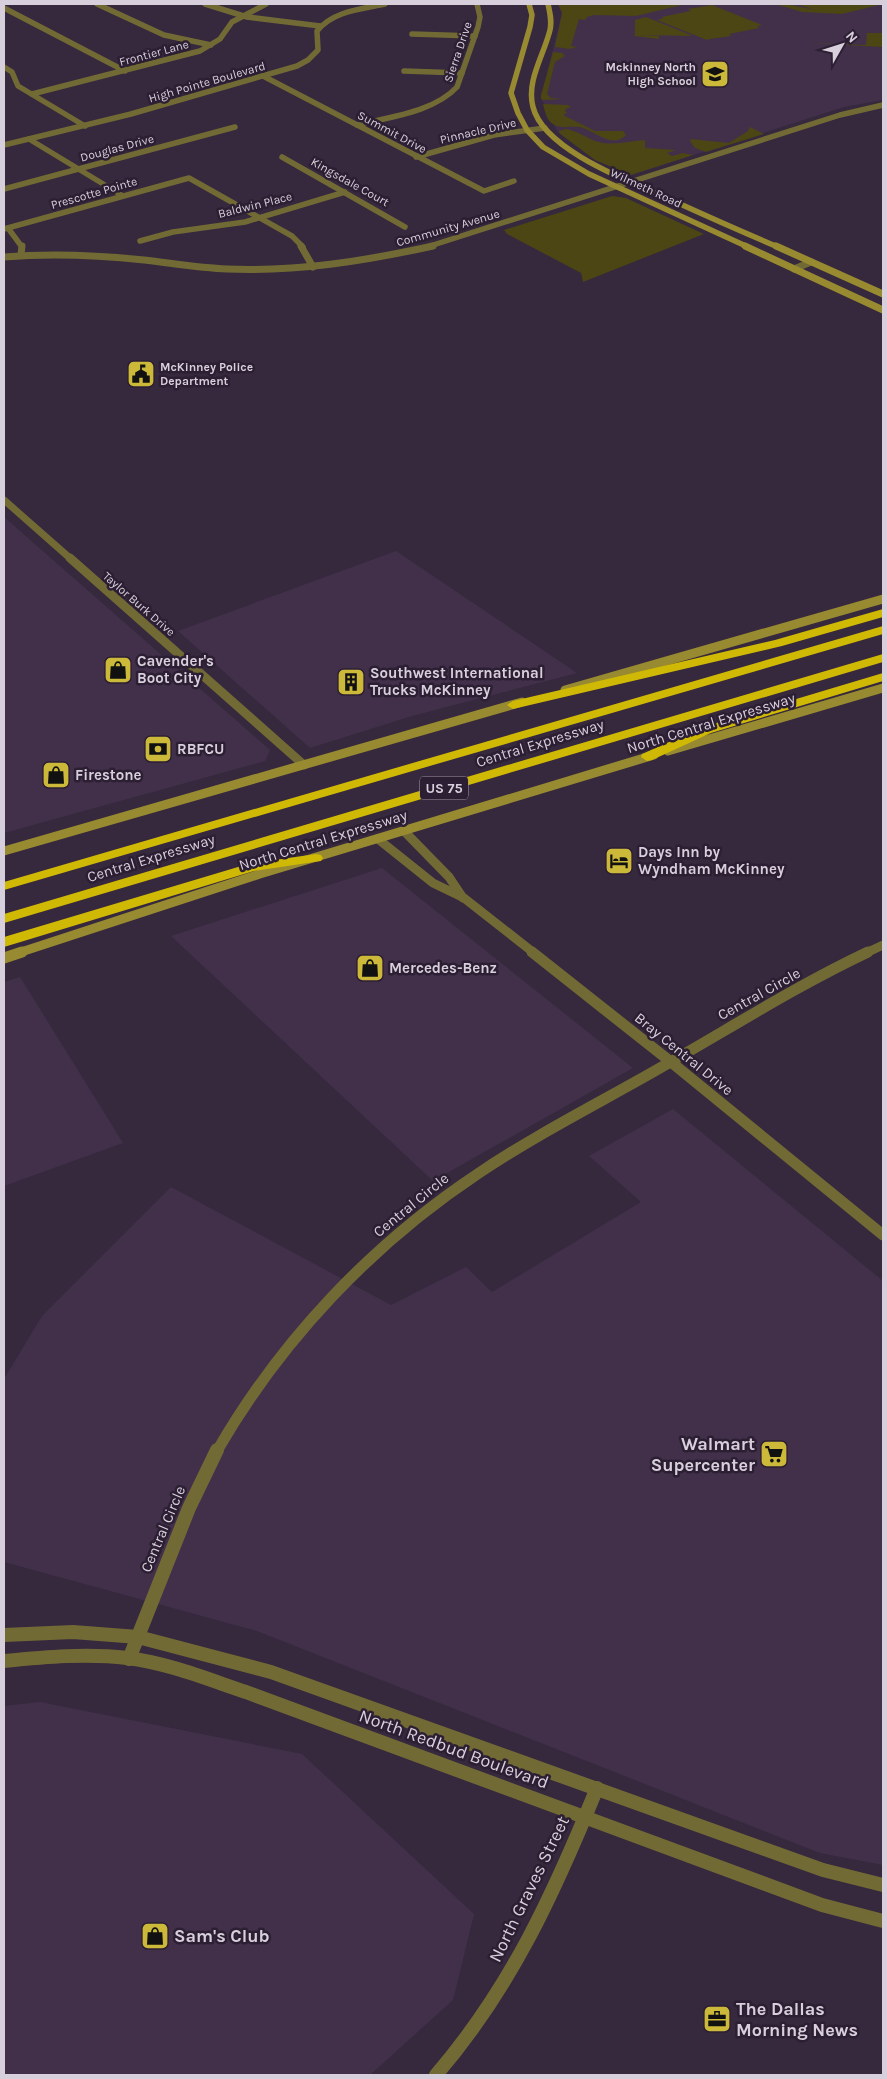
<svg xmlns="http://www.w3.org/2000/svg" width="887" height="2079" font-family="Karla,sans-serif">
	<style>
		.built { fill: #42304b }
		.green { fill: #4c4514 }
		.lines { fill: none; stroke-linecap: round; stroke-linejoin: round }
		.minor-far2 { stroke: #726a35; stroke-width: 5.5 }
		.minor-far1 { stroke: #726a35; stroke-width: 7 }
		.minor { stroke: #726a35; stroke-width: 14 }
		.tertiary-far4 { stroke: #726a35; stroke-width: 5.5 }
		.tertiary-far3 { stroke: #726a35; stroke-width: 7 }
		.tertiary-far2 { stroke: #726a35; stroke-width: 9 }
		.tertiary-far1 { stroke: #726a35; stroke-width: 11 }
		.tertiary { stroke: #726a35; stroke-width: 14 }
		.secondary-far3 { stroke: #978a30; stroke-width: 5.5 }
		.secondary-far2 { stroke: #978a30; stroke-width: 7 }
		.secondary-far1 { stroke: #978a30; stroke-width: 9 }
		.secondary { stroke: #978a30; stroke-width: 11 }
		.motorway { fill: #cfb904; fill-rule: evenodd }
		.labels { text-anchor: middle; stroke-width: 5; stroke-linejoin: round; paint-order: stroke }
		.far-street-label { font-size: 12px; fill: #d8cfdc; stroke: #2c1f33 }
		.far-poi-label { font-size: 12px; font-weight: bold; fill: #d8cfdc; stroke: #2c1f33; text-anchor: end }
		.shield { fill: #2c1f33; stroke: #a49aa9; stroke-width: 1 }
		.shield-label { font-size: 14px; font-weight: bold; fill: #d8cfdc }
		.poi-label { font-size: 15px; font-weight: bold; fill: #d8cfdc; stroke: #2c1f33; text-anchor: start }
		.street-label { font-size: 15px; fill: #d8cfdc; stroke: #2c1f33 }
		.near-poi-label { font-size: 18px; font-weight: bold; fill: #d8cfdc; stroke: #2c1f33; text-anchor: start }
		.near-street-label { font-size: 18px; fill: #d8cfdc; stroke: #2c1f33 }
	</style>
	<rect width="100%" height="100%" fill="#36283d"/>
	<g class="built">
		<path d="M558 4H883V100L844 107 631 175 595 160 557 131 541 98 562 13Z"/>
		<path d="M4 517 270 750 265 761 4 833Z"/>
		<path d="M396 551 577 673 412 716 310 748 178 631Z"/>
		<path d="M382 868 633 1068 433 1181 171 936Z"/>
		<path d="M20 977 123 1143 4 1186V982Z"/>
		<path d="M673 1109 883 1281V1865L820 1853 257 1631 4 1562V1379L42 1316 171 1187 391 1305 466 1267 492 1292 641 1202 589 1156Z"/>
		<path d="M40 1702 302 1754 474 1914 453 2000 370 2075H4V1706Z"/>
	</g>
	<g class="green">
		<path d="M558 4H686L636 16 594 15 587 17 585 20 579 19 571 46 577 47 570 49 555 47 562 13Z"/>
		<path d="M775 4H787L815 10 796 4H883L842 14 802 12Z"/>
		<path d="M712 5 762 25 757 26 759 28 729 34 731 36C723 38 715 37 707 40L657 20 664 18 661 17 691 11 688 9Z"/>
		<path d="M646 17 691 35V36L640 35 659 36V39L634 36 635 34V20Z"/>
		<path d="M867 33H883V47L806 43 866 45Z"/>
		<path d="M553 52 562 53 565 56 555 62 547 94 551 98 562 99 543 100 541 99V95Z"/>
		<path d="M543 104 568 105 571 107 566 109 565 111 567 113 563 115 595 131H623L626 135C612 150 594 130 580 127 572 126 559 129 553 124 546 120 545 111 543 104Z"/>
		<path d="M750 127 764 134 706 152 695 148 690 141 691 139 729 143 748 131Z"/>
		<path d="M566 129C579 131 587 139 599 142 614 146 630 141 645 140V148L676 150 667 153 672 156 683 153 693 155 631 175 595 160 559 133V131Z"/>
		<path d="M612 196 626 198 704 234 583 282 581 273 507 234 504 230Z"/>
	</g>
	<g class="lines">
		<g class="minor-far2">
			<path d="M97 4 164 35 211 45"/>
			<path d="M205 4 247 17 320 26"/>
			<path d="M4 8 125 71"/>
			<path d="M412 34 475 36"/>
			<path d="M4 67 12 72 18 86 85 126"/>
			<path d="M404 71 462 73"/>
			<path d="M263 76 484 191 514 181"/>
			<path d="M32 94 200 51 220 39 232 22 266 4"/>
			<path d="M357 125C389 117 434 112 457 87L478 27 480 17 477 4"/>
			<path d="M29 139 123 196"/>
			<path d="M4 145 131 114 297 66 308 60 318 50 317 31C333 11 361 9 385 4"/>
			<path d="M282 157 405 227"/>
			<path d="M416 157 494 135 545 128"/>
			<path d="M4 189 235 127"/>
			<path d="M8 228 22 247"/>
			<path d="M4 229 189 178 292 236 303 247"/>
			<path d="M140 241 173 232 245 222 345 192"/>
		</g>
		<g class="minor-far1">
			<path d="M301 246 313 267"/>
			<path d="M21 255 22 246"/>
			<path d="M794 269 811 262"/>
		</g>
		<path class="minor" d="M436 2075C511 1988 554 1893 597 1788"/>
		<path class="tertiary-far4" d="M427 247 840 115 883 105"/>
		<g class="tertiary-far3">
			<path d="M4 257C51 253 97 255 144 260 171 263 199 268 227 269 296 272 365 261 433 246"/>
			<path d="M4 500 71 559"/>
		</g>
		<g class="tertiary-far2">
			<path d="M70 558 304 765"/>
			<path d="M404 831 449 877 463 898"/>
			<path d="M378 839 433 883 464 898 534 953"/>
			<path d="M866 953 883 945"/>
		</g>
		<g class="tertiary-far1">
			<path d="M532 952 671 1062 883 1235"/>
			<path d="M217 1451C281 1340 372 1244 479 1173 537 1134 599 1103 660 1068 729 1029 796 986 868 952"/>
		</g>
		<g class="tertiary">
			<path d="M4 1635 73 1632 138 1637 271 1672 823 1870 883 1885"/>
			<path d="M129 1659 189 1508 217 1450"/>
			<path d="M4 1661C45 1657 87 1653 127 1658 168 1663 207 1679 246 1692L822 1905 883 1921"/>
		</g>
		<g class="secondary-far3">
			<path d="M529 4 532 15 530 27 511 93 518 113 527 130 543 147 589 174 748 247"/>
			<path d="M548 4C550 13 552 21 550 30 544 55 526 81 533 107 544 152 639 185 678 203 711 218 745 233 778 247"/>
		</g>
		<g class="secondary-far2">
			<path d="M745 246 883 310"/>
			<path d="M776 246 883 294"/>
		</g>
		<g class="secondary-far1">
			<path d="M565 690 883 599"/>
			<path d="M668 751 883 688"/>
			<path d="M4 851 522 702"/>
			<path d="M18 953 260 874 654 755"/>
		</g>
		<path class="secondary" d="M4 958 22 952"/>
		<g class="motorway">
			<path d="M883 609V617L782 646 513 709 507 705 513 701 775 640Z"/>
			<path d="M883 626V634L4 890V882Z"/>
			<path d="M883 654V662L4 923V914Z"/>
			<path d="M883 673V681L711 733 652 760 647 761 641 757 642 754 703 727Z"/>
			<path d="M316 854 321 855 323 858 321 861 254 871 4 947V937L248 864Z"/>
		</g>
	</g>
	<defs>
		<symbol id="school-square" viewBox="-11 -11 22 22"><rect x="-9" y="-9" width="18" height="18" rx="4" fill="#ccb939" stroke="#2c1f33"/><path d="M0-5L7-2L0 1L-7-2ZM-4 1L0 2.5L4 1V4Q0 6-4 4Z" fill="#111"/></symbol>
		<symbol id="civic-square" viewBox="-11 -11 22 22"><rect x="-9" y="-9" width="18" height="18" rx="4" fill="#ccb939" stroke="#2c1f33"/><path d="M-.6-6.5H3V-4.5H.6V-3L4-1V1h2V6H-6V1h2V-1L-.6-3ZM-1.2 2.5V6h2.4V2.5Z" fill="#111"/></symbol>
		<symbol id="shop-square" viewBox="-11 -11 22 22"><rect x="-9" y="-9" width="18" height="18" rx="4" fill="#ccb939" stroke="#2c1f33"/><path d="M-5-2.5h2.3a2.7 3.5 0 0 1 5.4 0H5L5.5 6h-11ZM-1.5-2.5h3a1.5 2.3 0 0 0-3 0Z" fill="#111"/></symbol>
		<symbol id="building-square" viewBox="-11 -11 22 22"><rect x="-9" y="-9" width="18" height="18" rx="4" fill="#ccb939" stroke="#2c1f33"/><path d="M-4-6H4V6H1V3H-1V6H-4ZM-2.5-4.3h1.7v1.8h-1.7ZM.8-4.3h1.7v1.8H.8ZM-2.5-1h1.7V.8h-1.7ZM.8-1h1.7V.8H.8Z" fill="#111"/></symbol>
		<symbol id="bank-square" viewBox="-11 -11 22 22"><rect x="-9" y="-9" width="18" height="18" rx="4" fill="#ccb939" stroke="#2c1f33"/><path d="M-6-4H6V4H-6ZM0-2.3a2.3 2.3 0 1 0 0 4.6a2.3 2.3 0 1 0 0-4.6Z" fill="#111"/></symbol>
		<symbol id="hotel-square" viewBox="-11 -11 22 22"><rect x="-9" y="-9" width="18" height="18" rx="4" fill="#ccb939" stroke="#2c1f33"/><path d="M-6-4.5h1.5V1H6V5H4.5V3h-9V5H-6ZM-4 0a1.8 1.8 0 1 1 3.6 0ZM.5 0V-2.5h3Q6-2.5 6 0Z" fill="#111"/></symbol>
		<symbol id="supermarket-square" viewBox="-11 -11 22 22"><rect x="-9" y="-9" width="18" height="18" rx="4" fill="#ccb939" stroke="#2c1f33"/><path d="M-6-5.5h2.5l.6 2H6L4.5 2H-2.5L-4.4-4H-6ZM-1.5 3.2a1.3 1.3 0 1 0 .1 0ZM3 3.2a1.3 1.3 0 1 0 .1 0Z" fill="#111"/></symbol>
		<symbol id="office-square" viewBox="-11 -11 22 22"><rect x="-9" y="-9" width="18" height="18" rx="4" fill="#ccb939" stroke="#2c1f33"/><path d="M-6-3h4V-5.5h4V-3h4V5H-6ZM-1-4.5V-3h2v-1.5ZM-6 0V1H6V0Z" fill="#111"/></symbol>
	</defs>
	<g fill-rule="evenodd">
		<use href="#school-square" x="699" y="58" width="32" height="32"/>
		<use href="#civic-square" x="125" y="358" width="32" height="32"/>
		<use href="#shop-square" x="102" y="654" width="32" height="32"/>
		<use href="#building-square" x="335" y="666" width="32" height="32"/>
		<use href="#bank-square" x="142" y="733" width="32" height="32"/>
		<use href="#shop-square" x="40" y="759" width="32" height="32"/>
		<use href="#hotel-square" x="603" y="845" width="32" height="32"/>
		<use href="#shop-square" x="354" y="952" width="32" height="32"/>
		<use href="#supermarket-square" x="758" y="1438" width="32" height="32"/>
		<use href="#shop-square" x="139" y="1920" width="32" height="32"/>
		<use href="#office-square" x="701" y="2003" width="32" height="32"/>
	</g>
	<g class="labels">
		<g class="far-street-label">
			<text transform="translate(458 52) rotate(-71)" y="4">Sierra Drive</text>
			<text transform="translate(154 53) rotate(-15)" y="4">Frontier Lane</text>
			<text transform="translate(207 82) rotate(-16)" y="4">High Pointe Boulevard</text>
			<text transform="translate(478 131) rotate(-13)" y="4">Pinnacle Drive</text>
			<text transform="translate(392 132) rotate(28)" y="4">Summit Drive</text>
			<text transform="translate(117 148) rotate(-15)" y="4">Douglas Drive</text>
			<text transform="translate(350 182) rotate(29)" y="4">Kingsdale Court</text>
			<text transform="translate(646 188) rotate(25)" y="4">Wilmeth Road</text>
			<text transform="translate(94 193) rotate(-16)" y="4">Prescotte Pointe</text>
			<text transform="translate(255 205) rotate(-14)" y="4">Baldwin Place</text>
			<text transform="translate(448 228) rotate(-16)" y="4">Community Avenue</text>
			<text transform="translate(139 604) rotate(41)" y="4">Taylor Burk Drive</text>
		</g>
		<g class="far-poi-label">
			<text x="696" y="71">Mckinney North<tspan x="696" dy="14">High School</tspan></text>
			<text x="160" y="371" text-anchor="start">McKinney Police<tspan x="160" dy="14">Department</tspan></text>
		</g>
		<rect class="shield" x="420" y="776.5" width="48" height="23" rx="4"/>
		<g class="shield-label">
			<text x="444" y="793">US 75</text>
		</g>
		<g class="poi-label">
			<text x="137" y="666">Cavender's<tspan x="137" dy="17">Boot City</tspan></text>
			<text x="370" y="678">Southwest International<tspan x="370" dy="17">Trucks McKinney</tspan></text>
			<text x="177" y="754">RBFCU</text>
			<text x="75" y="780">Firestone</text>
			<text x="638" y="857">Days Inn by<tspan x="638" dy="17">Wyndham McKinney</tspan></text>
			<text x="389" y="973">Mercedes-Benz</text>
		</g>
		<g class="street-label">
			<text transform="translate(711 723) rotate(-17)" y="5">North Central Expressway</text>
			<text transform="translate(540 743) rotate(-17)" y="5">Central Expressway</text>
			<text transform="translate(323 840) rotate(-17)" y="5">North Central Expressway</text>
			<text transform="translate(151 858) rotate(-17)" y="5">Central Expressway</text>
			<text transform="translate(759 994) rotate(-29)" y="5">Central Circle</text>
			<text transform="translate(684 1054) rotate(39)" y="5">Bray Central Drive</text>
			<text transform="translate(411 1205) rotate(-39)" y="5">Central Circle</text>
			<text transform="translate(163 1529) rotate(-67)" y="5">Central Circle</text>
		</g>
		<g class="near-poi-label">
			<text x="755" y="1450" text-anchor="end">Walmart<tspan x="755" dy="21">Supercenter</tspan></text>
			<text x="174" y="1942">Sam's Club</text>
			<text x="736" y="2015">The Dallas<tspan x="736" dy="21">Morning News</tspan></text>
		</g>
		<g class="near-street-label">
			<text transform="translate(454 1749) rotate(20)" y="6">North Redbud Boulevard</text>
			<text transform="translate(529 1889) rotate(-64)" y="6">North Graves Street</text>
		</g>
	</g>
	<rect width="887" height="2079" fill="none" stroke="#d8cfdc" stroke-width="10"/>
	<g transform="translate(842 45) rotate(51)" stroke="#2c1f33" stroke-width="4" paint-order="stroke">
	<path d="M0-4L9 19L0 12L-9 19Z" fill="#d8cfdc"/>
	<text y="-8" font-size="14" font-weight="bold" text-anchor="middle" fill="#d8cfdc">N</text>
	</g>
</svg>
